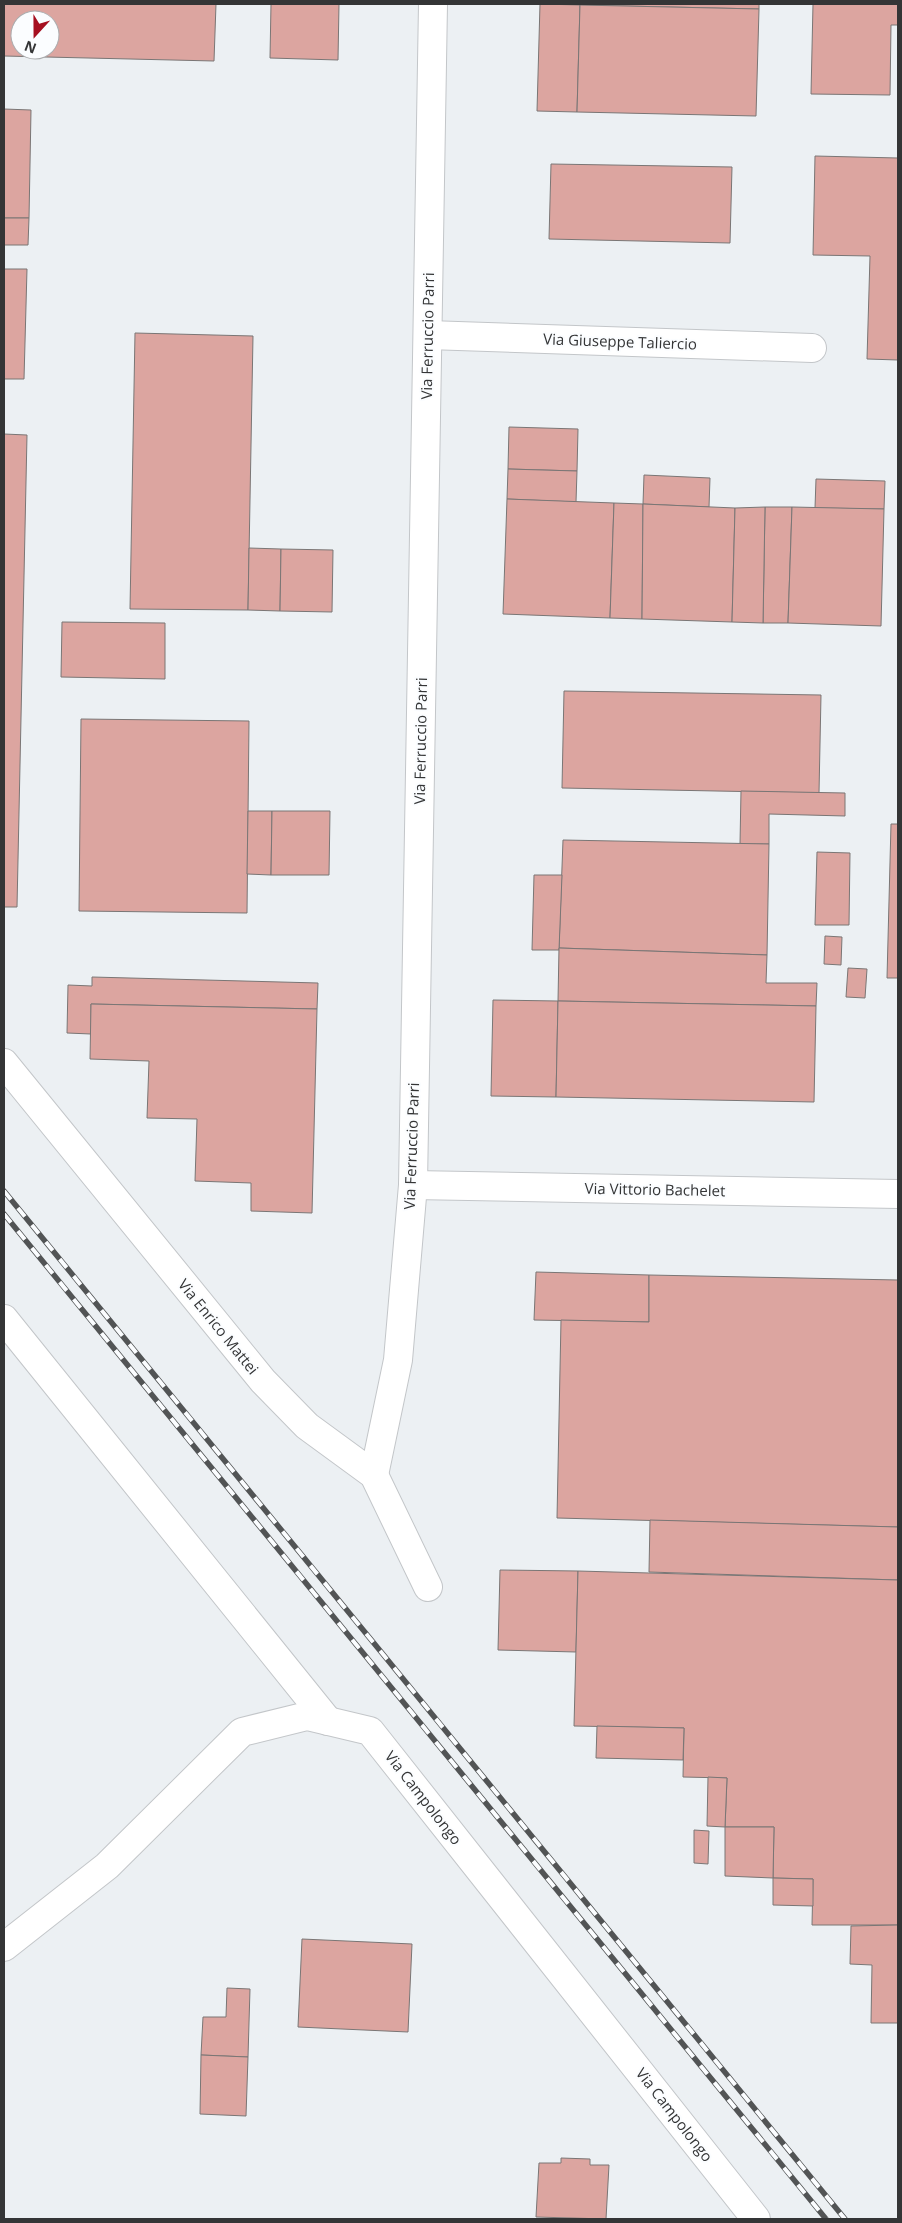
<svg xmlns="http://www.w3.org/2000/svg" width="902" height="2223" font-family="'Open Sans',sans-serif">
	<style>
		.building { fill: #dca5a0; stroke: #7a7675; fill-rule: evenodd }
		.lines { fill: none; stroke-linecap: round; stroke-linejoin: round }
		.minor-casing { stroke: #c3c6c9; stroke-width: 30 }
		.minor { stroke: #fff; stroke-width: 28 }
		.rail-casing { stroke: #525455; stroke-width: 5.5 }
		.rail { stroke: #fbfdff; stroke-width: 4; stroke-dasharray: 11; stroke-linecap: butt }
		.labels { text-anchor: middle; stroke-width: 4; stroke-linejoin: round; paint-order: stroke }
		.street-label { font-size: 15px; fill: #343536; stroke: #fbfdff }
	</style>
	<rect width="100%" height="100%" fill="#ecf0f3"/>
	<g class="building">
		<path d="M4 4H216L214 61 4 56ZM20 20H50V50H20Z"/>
		<path d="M271 4H339L338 60 270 58Z"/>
		<path d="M540 4 580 5 577 112 537 111Z"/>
		<path d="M580 4H759V9L580 5Z"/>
		<path d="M813 4H898V25H891L890 95 811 94Z"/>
		<path d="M580 5 759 9 756 116 577 112Z"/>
		<path d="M4 109 31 110 29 218H4Z"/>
		<path d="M815 156 898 158V360L867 359 870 256 813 255Z"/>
		<path d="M551 164 732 167 730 243 549 239Z"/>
		<path d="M4 218H29L28 245H4Z"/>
		<path d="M4 269H27L24 379H4Z"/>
		<path d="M135 333 253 336 248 610 130 609Z"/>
		<path d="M509 427 578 429 577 471 508 469Z"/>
		<path d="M4 434 27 435 17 907H4Z"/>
		<path d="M508 469 577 471 576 502 507 499Z"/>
		<path d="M644 475 710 478 709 507 643 504Z"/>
		<path d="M816 479 885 481 884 509 815 508Z"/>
		<path d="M507 499 614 503 610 618 503 614Z"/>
		<path d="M614 503 643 504 642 619 610 618Z"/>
		<path d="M643 504 735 508 732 622 642 619Z"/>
		<path d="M765 507H792L788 623H763Z"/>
		<path d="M765 507 763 623 732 622 735 508Z"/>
		<path d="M792 507 884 509 881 626 788 623Z"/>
		<path d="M249 548 281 549 280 611 248 610Z"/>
		<path d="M281 549 333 550 332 612 280 611Z"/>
		<path d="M62 622 165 623V679L61 677Z"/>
		<path d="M564 691 821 695 819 793 562 788Z"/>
		<path d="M81 719 249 721 247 913 79 911Z"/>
		<path d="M741 791 845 793V816L769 814V844H740Z"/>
		<path d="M248 811H272L271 875 247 874Z"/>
		<path d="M272 811H330L329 875H271Z"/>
		<path d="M891 824H898V978H887Z"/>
		<path d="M563 840 769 844 767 955 559 948Z"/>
		<path d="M817 852 850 853 849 925H815Z"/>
		<path d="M534 875H562L559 950H532Z"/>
		<path d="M825 936 842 937 841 965 824 964Z"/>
		<path d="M559 948 767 955 766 983H817L816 1006 558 1001Z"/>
		<path d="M848 968 867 969 865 998 846 997Z"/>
		<path d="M92 977 318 983 317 1009 91 1004V1034L67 1033 68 985 92 986Z"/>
		<path d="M493 1000 558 1001 556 1097 491 1096Z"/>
		<path d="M558 1001 816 1006 814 1102 556 1097Z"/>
		<path d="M91 1004 317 1009 312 1213 251 1211V1183L195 1181 197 1119 147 1118 149 1061 90 1059Z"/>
		<path d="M536 1272 649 1275V1322L534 1320Z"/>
		<path d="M649 1275 898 1280V1527L557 1518 561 1320 649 1322Z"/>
		<path d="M650 1520 898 1527V1580L649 1572Z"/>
		<path d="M500 1570 578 1571 576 1652 498 1650Z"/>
		<path d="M578 1571 898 1580V1925H812L813 1879 773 1878 774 1827H725L727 1778 683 1777 684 1728 574 1726Z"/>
		<path d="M597 1726 684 1728 683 1760 596 1758Z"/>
		<path d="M708 1777 727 1778 725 1827 707 1826Z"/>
		<path d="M725 1827H774L773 1878 725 1876Z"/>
		<path d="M694 1830 709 1831 708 1864 694 1863Z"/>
		<path d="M773 1878 813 1879V1906L773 1905Z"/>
		<path d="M898 1925V2023H871L872 1965 850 1964 851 1926Z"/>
		<path d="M302 1939 412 1944 408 2032 298 2027Z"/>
		<path d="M227 1988 250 1989 248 2057 201 2055 203 2017H226Z"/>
		<path d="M201 2055 248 2057 246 2116 200 2114Z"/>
		<path d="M561 2158 590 2159V2165H609L606 2219 536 2217 539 2163H561Z"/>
	</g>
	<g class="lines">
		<defs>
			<g id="minor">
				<path d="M428 335 812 348"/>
				<path d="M4 1063 263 1381 307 1426 374 1475 428 1587"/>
				<path d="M413 1185 898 1194"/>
				<path d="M4 1319 328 1721"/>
				<path d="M374 1475 398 1360 413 1185 433 4"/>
				<path d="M4 1947 107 1866 242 1732 307 1716 370 1731 756 2219"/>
			</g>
		</defs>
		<use href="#minor" class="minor-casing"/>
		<use href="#minor" class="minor"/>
		<defs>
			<g id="rail">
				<path d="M4 1191 845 2219"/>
				<path d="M4 1214 826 2219"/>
			</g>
		</defs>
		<use href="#rail" class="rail-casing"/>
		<use href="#rail" class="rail"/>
	</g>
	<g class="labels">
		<g class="street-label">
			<text transform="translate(428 336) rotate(-89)" y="5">Via Ferruccio Parri</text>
			<text transform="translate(620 342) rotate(2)" y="5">Via Giuseppe Taliercio</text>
			<text transform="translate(421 741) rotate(-89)" y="5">Via Ferruccio Parri</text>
			<text transform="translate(412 1146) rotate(-88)" y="5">Via Ferruccio Parri</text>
			<text transform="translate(655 1190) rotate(1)" y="5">Via Vittorio Bachelet</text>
			<text transform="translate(218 1327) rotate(51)" y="5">Via Enrico Mattei</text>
			<text transform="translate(423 1798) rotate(52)" y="5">Via Campolongo</text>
			<text transform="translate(674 2115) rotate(52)" y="5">Via Campolongo</text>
		</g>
	</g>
	<rect width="902" height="2223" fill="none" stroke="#343536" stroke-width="10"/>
	<g transform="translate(35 35) rotate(201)"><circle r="24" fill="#fbfdff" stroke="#abadaf"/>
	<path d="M0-4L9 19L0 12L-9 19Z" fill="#a60f20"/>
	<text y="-8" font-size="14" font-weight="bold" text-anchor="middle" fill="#343536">N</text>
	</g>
</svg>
